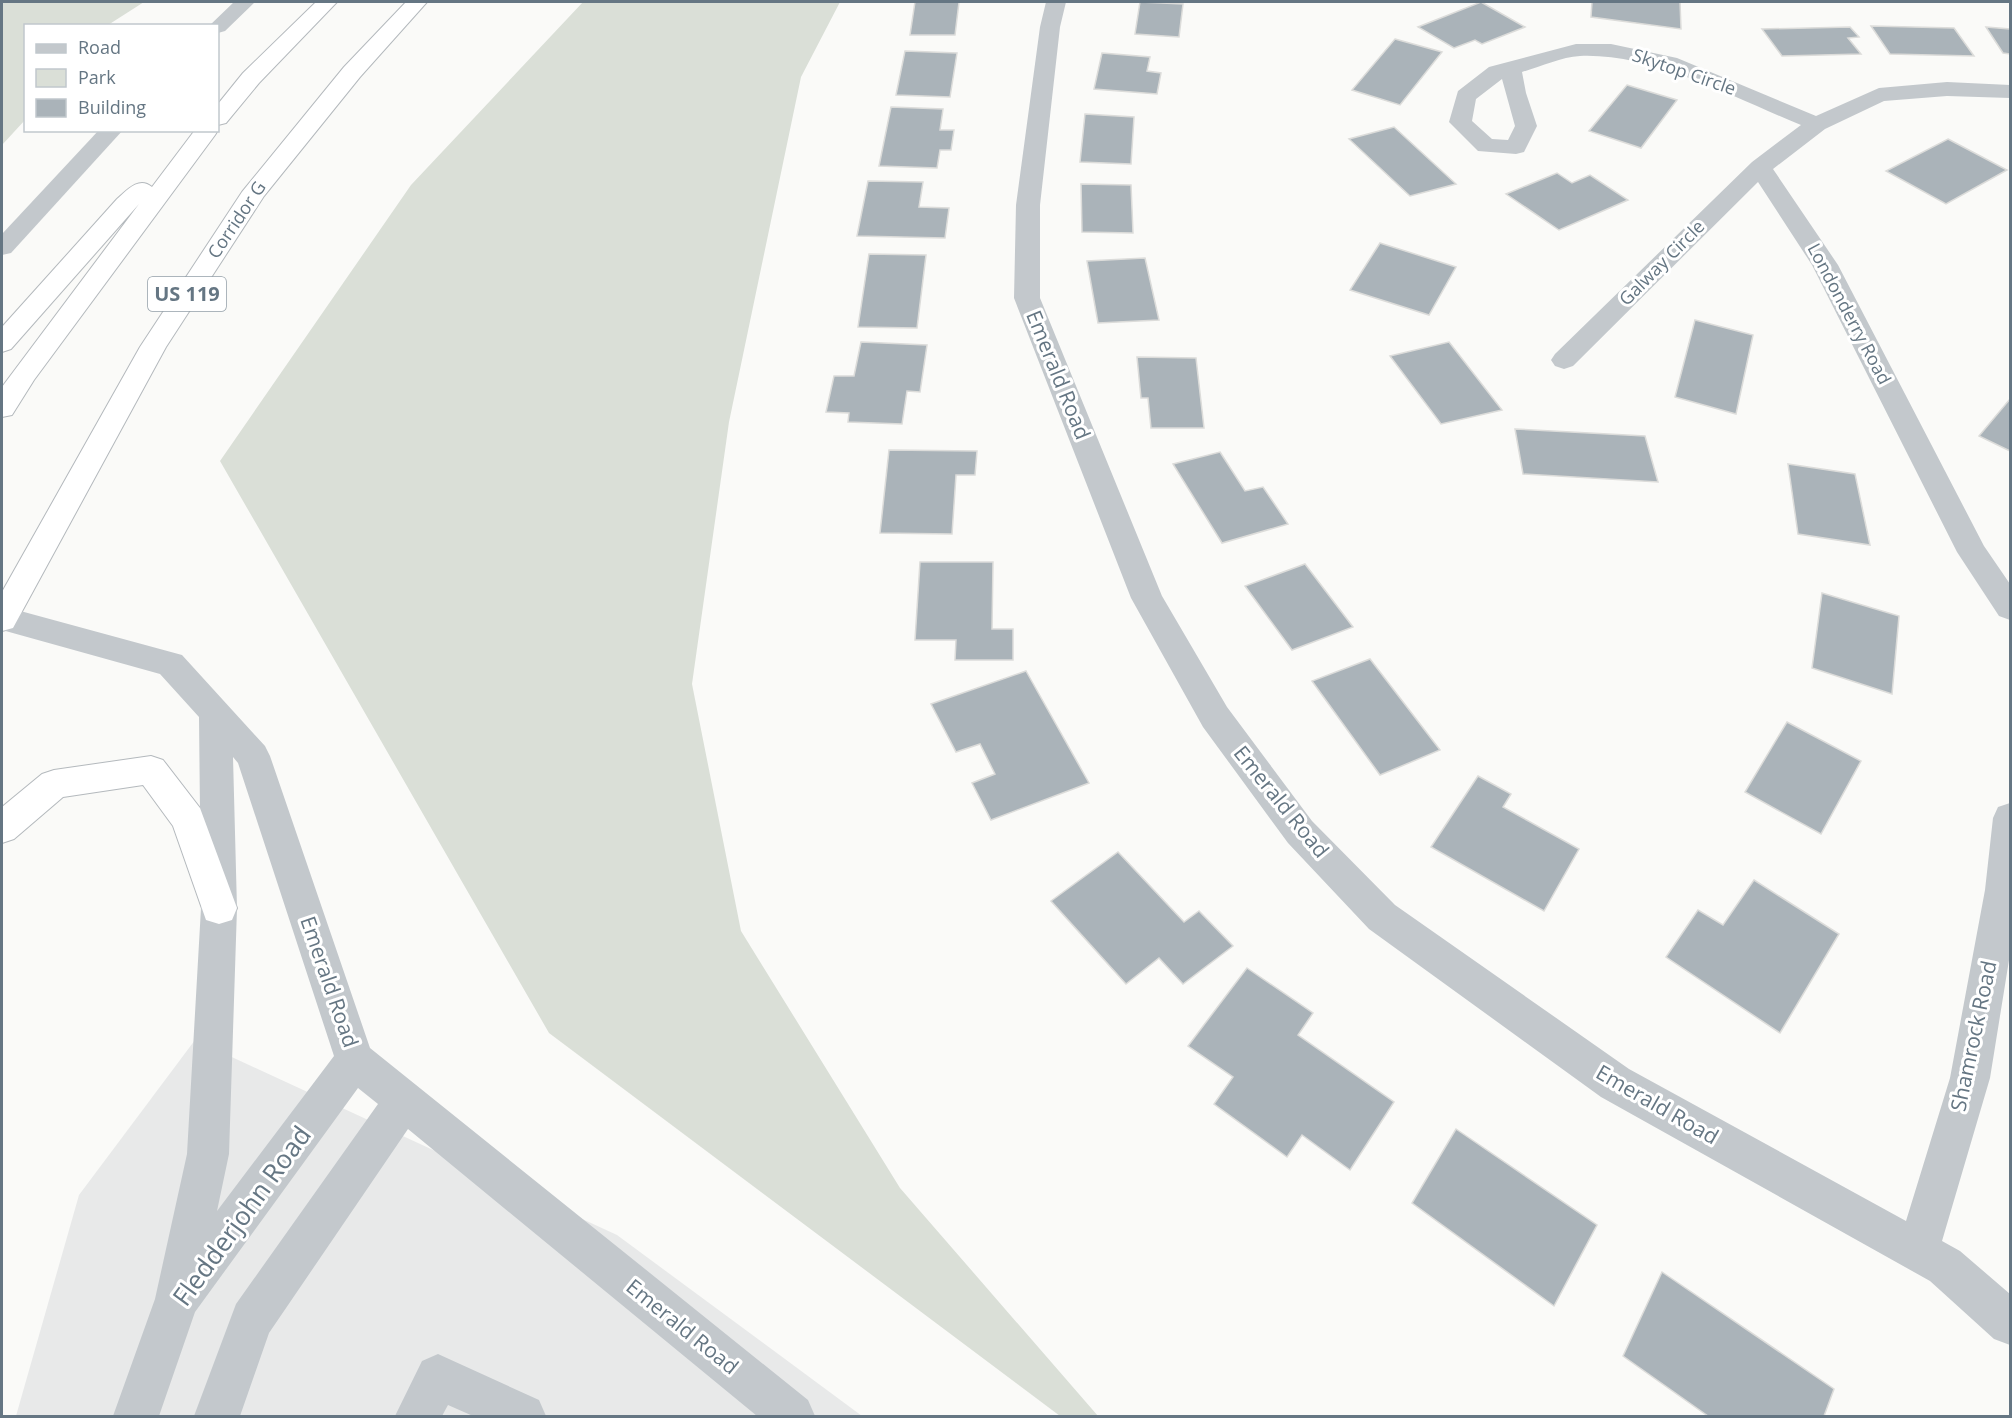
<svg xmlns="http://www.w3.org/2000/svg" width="2012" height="1418" font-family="'Open Sans',sans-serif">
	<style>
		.built { fill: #e8e9e9 }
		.green { fill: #dadfd7 }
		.building { fill: #aab3b9; stroke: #dcdcda; stroke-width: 1.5 }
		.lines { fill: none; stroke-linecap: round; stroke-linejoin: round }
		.highway-casing { stroke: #b4b9bd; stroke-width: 2 }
		.minor { fill: #c3c8cc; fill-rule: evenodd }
		.highway { fill: #fff; fill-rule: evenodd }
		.labels { text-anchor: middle; stroke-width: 6; stroke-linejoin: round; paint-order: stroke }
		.far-street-label { font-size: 18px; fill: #657683; stroke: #fff }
		.shield { fill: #fff; stroke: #939fa8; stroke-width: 1.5 }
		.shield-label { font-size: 20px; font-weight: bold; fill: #657683 }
		.street-label { font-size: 21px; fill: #657683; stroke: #fff }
		.near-street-label { font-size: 26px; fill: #657683; stroke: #fff }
	</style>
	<rect width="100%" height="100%" fill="#fafaf8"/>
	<path class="built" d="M195 1040 617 1235 862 1416H16L79 1195Z"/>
	<g class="green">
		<path d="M2 2H144L108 25 26 26 25 120 2 145Z"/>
		<path d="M583 2H840L801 77 729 422 692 684 741 931 900 1188 1098 1416H1060L549 1033 220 461 411 185Z"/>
	</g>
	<g class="building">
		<path d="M915 2H959L955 35H910Z"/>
		<path d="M1140 2 1183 4 1179 37 1135 34Z"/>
		<path d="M1481 2 1525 27 1482 44 1475 40 1454 48 1418 27Z"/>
		<path d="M1592 2H1680L1681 29 1591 17Z"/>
		<path d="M1871 26 1954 28 1974 56 1890 54Z"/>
		<path d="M1850 27 1859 37 1848 38 1861 54 1782 56 1762 29Z"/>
		<path d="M1986 27 2010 29V54L2003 53Z"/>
		<path d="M1395 39 1442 52 1400 105 1352 90Z"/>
		<path d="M905 51 957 53 950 97 896 95Z"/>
		<path d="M1102 53 1150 57 1147 71 1161 73 1157 94 1094 89Z"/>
		<path d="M1627 85 1677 100 1641 148 1589 131Z"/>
		<path d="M891 107 943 109 940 130H954L951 150H940L937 168 879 166Z"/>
		<path d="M1085 114 1134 117 1131 164 1080 162Z"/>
		<path d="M1394 127 1456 184 1410 196 1349 139Z"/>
		<path d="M1948 139 2007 170 1946 204 1886 171Z"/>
		<path d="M1557 173 1572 183 1590 175 1628 200 1559 230 1506 194Z"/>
		<path d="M868 181 923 182 919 207 949 208 945 238 857 236Z"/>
		<path d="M1081 184 1131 185 1133 233 1082 232Z"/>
		<path d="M1380 243 1456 267 1429 315 1350 290Z"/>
		<path d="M869 254 926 255 917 328 858 327Z"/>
		<path d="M1145 258 1159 320 1098 323 1087 261Z"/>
		<path d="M1695 320 1753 335 1736 414 1675 397Z"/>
		<path d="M861 342 927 345 920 392 907 391 902 424 848 422 849 413 826 412 834 376H854Z"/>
		<path d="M1449 342 1502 410 1441 424 1390 356Z"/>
		<path d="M1137 357 1196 358 1204 428H1151L1148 398H1141Z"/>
		<path d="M2010 399V451L1979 436Z"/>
		<path d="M1515 429 1645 436 1658 482 1523 474Z"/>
		<path d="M889 450 977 451 975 475H956L952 534 880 533Z"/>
		<path d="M1220 452 1245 491 1263 487 1288 524 1222 543 1173 464Z"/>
		<path d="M1788 464 1855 474 1870 545 1798 534Z"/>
		<path d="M920 562H993L992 629H1013V660H955L956 640H915Z"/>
		<path d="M1305 564 1353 627 1292 650 1245 586Z"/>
		<path d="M1822 593 1899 616 1892 694 1812 668Z"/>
		<path d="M1370 659 1440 750 1380 775 1312 681Z"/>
		<path d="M1026 671 1089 783 991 820 972 783 995 774 980 744 956 752 931 704Z"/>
		<path d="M1787 722 1861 761 1821 834 1745 792Z"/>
		<path d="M1478 776 1511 794 1503 807 1579 849 1544 911 1431 847Z"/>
		<path d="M1118 852 1184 922 1199 911 1233 946 1183 984 1159 958 1126 984 1051 901Z"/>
		<path d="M1754 880 1839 934 1780 1033 1666 957 1698 910 1723 925Z"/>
		<path d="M1247 968 1313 1013 1298 1035 1394 1102 1350 1170 1302 1135 1287 1157 1214 1104 1233 1077 1188 1046Z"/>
		<path d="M1456 1129 1597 1225 1554 1306 1412 1203Z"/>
		<path d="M1662 1272 1834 1389 1824 1416H1708L1623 1356Z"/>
	</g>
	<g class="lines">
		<defs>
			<g id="highway">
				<path d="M316 2H337L259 83 226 123 218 125V104L243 73Z"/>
				<path d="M406 2H427L360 77 264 196 166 347 13 628 2 631V592L140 347 242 192 344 67Z"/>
				<path d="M218 129V130L215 135 34 380 12 415 2 417V387L139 204 11 349 2 352V327L117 199C127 190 139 176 152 187L195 130Z"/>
				<path d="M151 756 163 760 200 808 237 908 232 920 219 924 206 920 173 826 143 785 63 797 14 839 2 843V807L42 774 54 770Z"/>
			</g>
		</defs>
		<use href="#highway" class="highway-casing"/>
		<g class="minor">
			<path d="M234 2H255L225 31 218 33V26H209Z"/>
			<path d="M1046 2H1066L1060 27 1040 205V298L1162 596 1227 707 1312 821 1395 905 1629 1069 1906 1221 1950 1078 1985 890 1993 818 1998 807 2010 803V954L1990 1078 1942 1241 1960 1251 2010 1294V1345L1994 1339 1930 1281 1601 1097 1369 929 1288 843 1203 727 1131 598 1014 298 1016 205 1040 27Z"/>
			<path d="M1576 44H1611L1677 58 1816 116 1879 88 1947 82 2010 85V98L1947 96 1884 101 1825 129 1773 169 1838 265 1984 546 2010 584V620L1999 616 1957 552 1812 265 1758 182 1573 366 1564 369 1555 366 1551 360 1555 354 1752 162 1801 125C1734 98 1653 53 1580 56 1561 57 1540 67 1522 72L1526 93 1537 126 1524 152 1516 154 1478 151 1449 122 1458 91 1489 67ZM1502 79 1515 126 1508 140 1492 139 1472 121 1476 99Z"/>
			<path d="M99 130H123L11 253 2 255V234Z"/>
			<path d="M2 606 182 655 265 746 270 756 370 1048 808 1400 815 1416H757L408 1129 269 1333 240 1416H194L236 1304 378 1104 358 1088 195 1312 159 1416H113L155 1299 187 1154 201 908 199 717 160 674 2 630ZM233 757 238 763 334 1056 217 1211 229 1154 237 908Z"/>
			<path d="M438 1354 539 1400 546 1416H473L448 1405 442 1416H395L422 1361Z"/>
		</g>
		<use href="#highway" class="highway"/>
	</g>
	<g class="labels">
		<g class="far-street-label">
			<text transform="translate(1684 72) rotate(19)" y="6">Skytop Circle</text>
			<text transform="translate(237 220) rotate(-56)" y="6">Corridor G</text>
			<text transform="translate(1662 263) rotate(-45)" y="6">Galway Circle</text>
			<text transform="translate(1849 314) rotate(62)" y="6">Londonderry Road</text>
		</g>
		<rect class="shield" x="148" y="277" width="78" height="34" rx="4.5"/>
		<g class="shield-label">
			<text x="187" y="301">US 119</text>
		</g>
		<g class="street-label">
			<text transform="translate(1058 375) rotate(68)" y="7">Emerald Road</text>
			<text transform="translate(1281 802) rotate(51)" y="7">Emerald Road</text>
			<text transform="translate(329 982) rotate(71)" y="7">Emerald Road</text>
			<text transform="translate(1974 1036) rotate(-78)" y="7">Shamrock Road</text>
			<text transform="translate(1657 1105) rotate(30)" y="7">Emerald Road</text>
			<text transform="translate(682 1327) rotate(39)" y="7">Emerald Road</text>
		</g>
		<g class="near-street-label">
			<text transform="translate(242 1216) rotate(-54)" y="9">Fledderjohn Road</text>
		</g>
	</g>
	<rect width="2012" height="1418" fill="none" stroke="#657683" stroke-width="6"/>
	<rect x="24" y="24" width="195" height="108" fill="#ffffff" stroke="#c1c8cd" stroke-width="1.5"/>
	<rect x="36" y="44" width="30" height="9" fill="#c3c8cc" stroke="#c1c8cd" stroke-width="1.5"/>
	<text x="78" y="54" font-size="18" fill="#657683">Road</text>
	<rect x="36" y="69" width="30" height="18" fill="#dadfd7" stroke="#c1c8cd" stroke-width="1.5"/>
	<text x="78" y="84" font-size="18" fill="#657683">Park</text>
	<rect x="36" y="99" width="30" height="18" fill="#aab3b9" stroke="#c1c8cd" stroke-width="1.5"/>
	<text x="78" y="114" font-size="18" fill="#657683">Building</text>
</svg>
